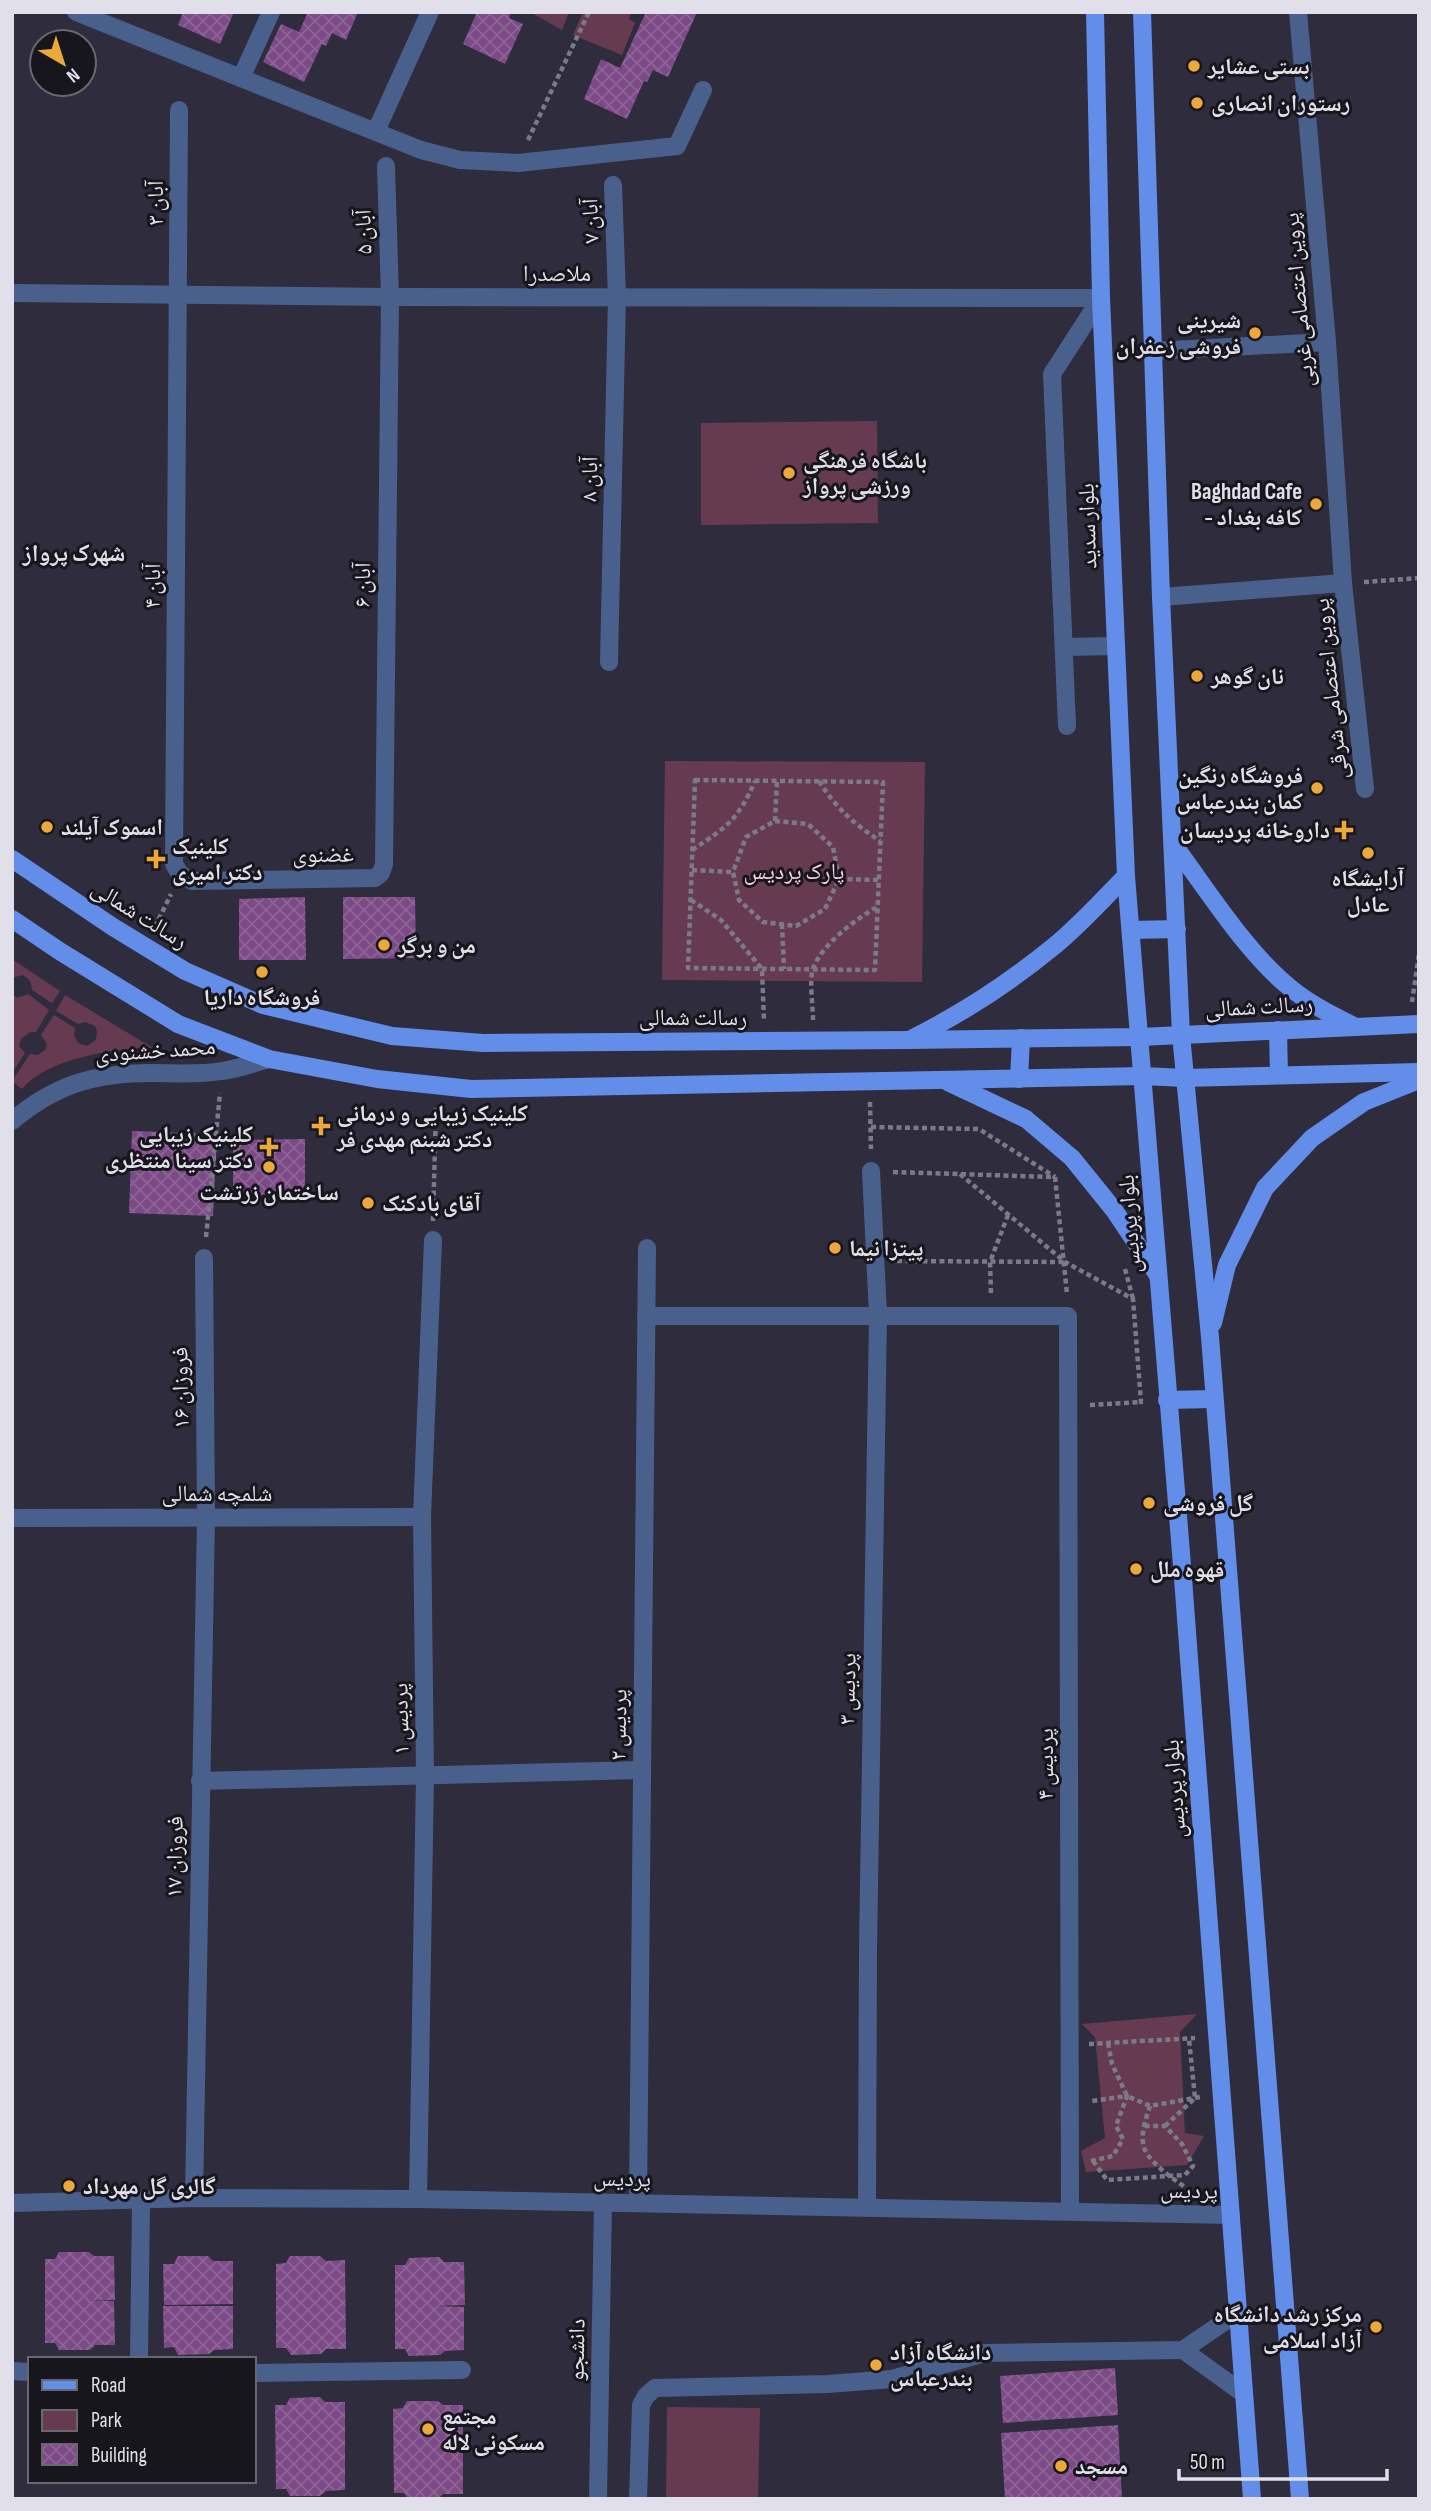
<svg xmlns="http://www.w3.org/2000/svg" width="1431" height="2511" font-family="'Sofia Sans Condensed','Noto Naskh Arabic',sans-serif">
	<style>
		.green { fill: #663b51 }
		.building { fill: url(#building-cross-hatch) }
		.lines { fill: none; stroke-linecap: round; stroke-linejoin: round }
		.path { stroke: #7c7a88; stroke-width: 4.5; stroke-dasharray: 5 3.5; stroke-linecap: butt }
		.minor { stroke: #4a608c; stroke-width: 18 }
		.major { stroke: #628de8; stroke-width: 18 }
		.poi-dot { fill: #eda83c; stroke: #17161d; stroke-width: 2.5 }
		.labels { text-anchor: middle; stroke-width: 6; stroke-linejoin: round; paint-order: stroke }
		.poi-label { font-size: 23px; font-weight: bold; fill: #e1e0ea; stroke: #17161d; text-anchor: start }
		.street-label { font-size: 23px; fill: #e1e0ea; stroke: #17161d }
		.park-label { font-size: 23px; fill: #f8cce0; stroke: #17161d }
		.neighbourhood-label { font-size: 24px; font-weight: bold; fill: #e1e0ea; stroke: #17161d }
	</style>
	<defs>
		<pattern id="building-cross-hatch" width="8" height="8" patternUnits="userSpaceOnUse" patternTransform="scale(1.75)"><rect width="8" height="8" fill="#7c4a86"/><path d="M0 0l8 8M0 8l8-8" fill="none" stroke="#8e6497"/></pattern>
	</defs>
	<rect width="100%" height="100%" fill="#2f2c3d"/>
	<g class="green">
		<path d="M530 12H569L562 30Z"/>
		<path d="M583 12H631L629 19 635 23 622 55 573 35Z"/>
		<path d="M877 421 878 523 701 525V423Z"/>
		<path d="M665 761 925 762 922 982 662 980Z"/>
		<path d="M12 959 60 991 52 1003 32 990C32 982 29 978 22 975L12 978Z"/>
		<path d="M12 994 17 998 28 994 49 1010 36 1032H30L21 1039 19 1046 25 1053 12 1073Z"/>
		<path d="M65 995 153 1048C115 1048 47 1058 22 1089L12 1081 30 1054 38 1055 45 1050 47 1044 41 1035 54 1015 75 1028 74 1035 78 1043 87 1046 96 1040 97 1031 95 1026 85 1022 78 1024 56 1011Z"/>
		<path d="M1197 2014 1180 2032 1185 2133 1204 2136 1187 2165 1086 2172 1081 2151 1105 2138 1095 2037 1082 2024Z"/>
		<path d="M667 2407 760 2408 758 2499H666Z"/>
	</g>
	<g class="building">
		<path d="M183 12H234L220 44 178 25Z"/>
		<path d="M308 12H358L346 40 332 33 326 46 322 44 304 82 263 62 281 24 299 32Z"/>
		<path d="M477 12H511L509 18 523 24 505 64 463 44Z"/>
		<path d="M646 12H697L668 77 653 70 647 82 644 81 627 119 584 99 601 59 620 68Z"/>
		<path d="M305 897 306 960H239V899Z"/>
		<path d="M343 897H415L416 958 343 959Z"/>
		<path d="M132 1131 217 1134 213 1216 129 1213Z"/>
		<path d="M305 1139V1194L233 1195V1140Z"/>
		<path d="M59 2252H89L94 2256H114L115 2300H87L114 2301 115 2345H95L90 2350H59L55 2343H45V2259H55Z"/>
		<path d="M178 2256H208L213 2261H233V2304L164 2305 163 2264H174Z"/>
		<path d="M290 2256H320L326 2261 345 2260 346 2349H326L321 2354 291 2355 286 2348H276V2264L286 2263Z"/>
		<path d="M439 2257 444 2262H464L465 2305 436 2306 464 2307V2350L445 2351 440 2355 409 2356 405 2349H395V2265H405L409 2258Z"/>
		<path d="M163 2306H233V2349L214 2350 209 2354 178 2355 174 2347 164 2348Z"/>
		<path d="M1115 2368 1118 2415 1003 2423 1000 2376Z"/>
		<path d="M320 2397 325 2402H345V2490L326 2491 320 2496H290L286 2489H276L275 2405H286L290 2398Z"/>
		<path d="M407 2401H438L443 2405H463V2494H443L438 2499H408L404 2493H394L393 2409 403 2408Z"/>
		<path d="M1118 2425 1122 2499H1005L1001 2433Z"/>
	</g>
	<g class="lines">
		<g class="path">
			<path d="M528 140 589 12"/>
			<path d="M1364 582 1419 578"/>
			<path d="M695 780 883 782 875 970 688 968Z"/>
			<path d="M819 781C837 809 853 823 880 841"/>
			<path d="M775 821 808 824 833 847 839 879 825 909 796 926 763 922 739 900 733 872 746 837Z"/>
			<path d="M775 821 777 781"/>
			<path d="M692 850C727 827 738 820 755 781"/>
			<path d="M692 870 733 872"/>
			<path d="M839 879 879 880"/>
			<path d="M691 900 721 920 762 969 764 1021"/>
			<path d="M782 924 784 969"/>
			<path d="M155 927 171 894"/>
			<path d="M1412 1002 1419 954"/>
			<path d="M813 1020C813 1007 809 980 813 969 821 945 856 919 877 907"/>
			<path d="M870 1102 871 1149"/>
			<path d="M871 1127 979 1129 1055 1177"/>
			<path d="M893 1172 1052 1177"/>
			<path d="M960 1174 1065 1262 1133 1299 1141 1402 1145 1401"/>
			<path d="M1055 1177 1067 1294"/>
			<path d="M433 1221 436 1108"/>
			<path d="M206 1237 220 1093"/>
			<path d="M897 1261 1064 1262"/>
			<path d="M1125 1269 1133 1299"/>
			<path d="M991 1293 990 1262 1008 1215"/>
			<path d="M1090 1405 1141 1402"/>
			<path d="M1108 2043 1112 2064 1127 2096 1150 2106 1200 2097"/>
			<path d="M1089 2044 1195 2038"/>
			<path d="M1150 2106C1146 2118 1139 2137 1145 2150 1153 2166 1176 2181 1191 2191"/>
			<path d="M1165 2126 1195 2098 1189 2039"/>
			<path d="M1091 2161 1113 2156 1123 2139 1116 2126 1127 2096 1092 2101"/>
			<path d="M1093 2161 1107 2180 1185 2175 1193 2166 1182 2144 1165 2126H1143"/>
		</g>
		<g class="minor">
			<path d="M76 12 421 150 460 160 518 163 677 146 703 90"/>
			<path d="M1298 12 1327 342 1343 583 1365 789"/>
			<path d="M241 78 271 12"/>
			<path d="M179 110 174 864 180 874 192 881 375 878 381 873 384 864 390 297 386 166"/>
			<path d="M376 131 430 12"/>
			<path d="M12 293 390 297 1101 298"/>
			<path d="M1152 351 1327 342"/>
			<path d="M1161 597 1343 583"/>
			<path d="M1064 647 1116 646"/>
			<path d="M609 662 617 297 613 185"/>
			<path d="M1067 726 1052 374 1101 298"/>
			<path d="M12 1121C56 1084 95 1073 152 1073 175 1073 199 1075 222 1071 238 1069 254 1063 269 1059"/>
			<path d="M646 1316H1068L1070 2211"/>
			<path d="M12 1518 422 1517"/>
			<path d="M200 1781 642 1770"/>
			<path d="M194 2198 206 1517 204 1258"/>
			<path d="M418 2199 425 1775 422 1517 433 1240"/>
			<path d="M12 2203 194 2198 418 2199 1231 2215"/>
			<path d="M638 2203 647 1248"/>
			<path d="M867 2207 868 1950 878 1315 871 1171"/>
			<path d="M1183 2350 1244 2394"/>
			<path d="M139 2359 141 2201"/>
			<path d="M12 2371 30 2372"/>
			<path d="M254 2373 462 2370"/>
			<path d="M598 2499 603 2202"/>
			<path d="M638 2499 641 2405 646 2396 655 2388 828 2384 892 2379 985 2353 1183 2350 1237 2313"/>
		</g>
		<g class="major">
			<path d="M1095 12 1101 298 1126 876 1182 1565 1252 2499"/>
			<path d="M1142 12 1161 597 1181 1035 1210 1337 1300 2499"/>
			<path d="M1173 844C1206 888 1246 952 1288 986 1308 1003 1330 1014 1352 1025"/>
			<path d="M12 859 113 927 185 971 263 1005 392 1036 483 1043 909 1040 1140 1037 1419 1024"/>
			<path d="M12 919 61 952 178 1024 269 1059 377 1079 471 1089 1143 1076 1184 1078 1419 1072"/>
			<path d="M1131 930 1177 929"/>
			<path d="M1278 1030 1279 1075"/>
			<path d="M913 1038C963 1013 1009 983 1053 947 1079 926 1102 900 1126 876"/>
			<path d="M1019 1079 1021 1038"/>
			<path d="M948 1082 1026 1119 1072 1158 1114 1210 1157 1274"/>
			<path d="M1213 1323 1227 1265 1265 1188 1312 1138 1364 1102 1419 1080"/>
			<path d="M1167 1400 1214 1399"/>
		</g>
	</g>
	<g class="poi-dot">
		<circle cx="1194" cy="66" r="7"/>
		<circle cx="1197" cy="103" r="7"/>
		<circle cx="1255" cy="333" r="7"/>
		<circle cx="789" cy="473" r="7"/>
		<circle cx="1316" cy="504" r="7"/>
		<circle cx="1197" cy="676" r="7"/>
		<circle cx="1317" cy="788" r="7"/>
		<circle cx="47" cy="827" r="7"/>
		<path d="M1340.5 819.5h7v7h7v7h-7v7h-7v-7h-7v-7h7z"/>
		<circle cx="1368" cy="853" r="7"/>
		<path d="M152.5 848.5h7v7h7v7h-7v7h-7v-7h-7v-7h7z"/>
		<circle cx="384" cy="945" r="7"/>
		<circle cx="262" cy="972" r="7"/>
		<path d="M317.5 1115.5h7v7h7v7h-7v7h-7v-7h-7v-7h7z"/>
		<path d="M265.5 1136.5h7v7h7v7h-7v7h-7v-7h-7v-7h7z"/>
		<circle cx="269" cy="1167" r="7"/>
		<circle cx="368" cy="1203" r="7"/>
		<circle cx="835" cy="1248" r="7"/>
		<circle cx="1149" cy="1503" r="7"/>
		<circle cx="1136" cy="1569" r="7"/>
		<circle cx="69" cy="2186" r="7"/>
		<circle cx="1376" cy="2327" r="7"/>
		<circle cx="876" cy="2365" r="7"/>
		<circle cx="428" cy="2429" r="7"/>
		<circle cx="1061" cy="2466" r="7"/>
	</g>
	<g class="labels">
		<g class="poi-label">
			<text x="1208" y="74">بستی عشایر</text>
			<text x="1211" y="111">رستوران انصاری</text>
			<text x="1241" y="328" text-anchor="end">شیرینی<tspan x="1241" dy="26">فروشی زعفران</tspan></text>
			<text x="803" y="468">باشگاه فرهنگی<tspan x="803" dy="26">ورزشی پرواز</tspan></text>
			<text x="1302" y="499" text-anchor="end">Baghdad Cafe<tspan x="1302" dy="26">- کافه بغداد</tspan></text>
			<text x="1211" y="684">نان گوهر</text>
			<text x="1303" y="783" text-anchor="end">فروشگاه رنگین<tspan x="1303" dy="26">کمان بندرعباس</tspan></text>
			<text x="61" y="835">اسموک آیلند</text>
			<text x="1330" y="838" text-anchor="end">داروخانه پردیسان</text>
			<text x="172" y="854">کلینیک<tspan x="172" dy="26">دکتر امیری</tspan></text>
			<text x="1368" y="886" text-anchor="middle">آرایشگاه<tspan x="1368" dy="26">عادل</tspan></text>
			<text x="398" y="953">من و برگر</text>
			<text x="262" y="1005" text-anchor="middle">فروشگاه داریا</text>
			<text x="337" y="1121">کلینیک زیبایی و درمانی<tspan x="337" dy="26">دکتر شبنم مهدی فر</tspan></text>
			<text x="253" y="1142" text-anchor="end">کلینیک زیبایی<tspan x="253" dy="26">دکتر سینا منتظری</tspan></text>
			<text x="269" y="1200" text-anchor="middle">ساختمان زرتشت</text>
			<text x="382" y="1211">آقای بادکنک</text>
			<text x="849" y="1256">پیتزا نیما</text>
			<text x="1163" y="1511">گل فروشی</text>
			<text x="1150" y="1577">قهوه ملل</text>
			<text x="83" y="2194">گالری گل مهرداد</text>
			<text x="1362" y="2322" text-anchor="end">مرکز رشد دانشگاه<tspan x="1362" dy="26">آزاد اسلامی</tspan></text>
			<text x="890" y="2360">دانشگاه آزاد<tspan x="890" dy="26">بندرعباس</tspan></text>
			<text x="442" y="2424">مجتمع<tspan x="442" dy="26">مسکونی لاله</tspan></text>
			<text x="1075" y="2474">مسجد</text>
		</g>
		<g class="street-label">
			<text transform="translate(155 203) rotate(-90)" y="8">آبان ۳</text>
			<text transform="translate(590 221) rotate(-92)" y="8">آبان ۷</text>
			<text transform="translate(363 232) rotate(-92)" y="8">آبان ۵</text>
			<text x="557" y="281">ملاصدرا</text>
			<text transform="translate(1298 300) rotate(-95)" y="8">پروین اعتصامی غربی</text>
			<text transform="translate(589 479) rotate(-89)" y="8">آبان ۸</text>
			<text transform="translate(1087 526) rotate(-92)" y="8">بلوار سدید</text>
			<text transform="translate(362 585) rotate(-89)" y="8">آبان ۶</text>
			<text transform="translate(152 586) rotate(-89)" y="8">آبان ۴</text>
			<text transform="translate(1330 689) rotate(-96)" y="8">پروین اعتصامی شرقی</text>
			<text transform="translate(323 854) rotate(-1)" y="8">غضنوی</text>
			<text transform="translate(140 914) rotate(32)" y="8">رسالت شمالی</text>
			<text transform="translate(1259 1006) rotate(-3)" y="8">رسالت شمالی</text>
			<text x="693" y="1025">رسالت شمالی</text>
			<text transform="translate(155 1050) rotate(-4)" y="8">محمد خشنودی</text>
			<text transform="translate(1129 1224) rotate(-94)" y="8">بلوار پردیس</text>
			<text transform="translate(180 1388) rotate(-91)" y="8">فروزان ۱۶</text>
			<text x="217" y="1501">شلمچه شمالی</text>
			<text transform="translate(847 1689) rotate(-89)" y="8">پردیس ۳</text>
			<text transform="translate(400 1719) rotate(-91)" y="8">پردیس ۱</text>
			<text transform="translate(618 1725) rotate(-89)" y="8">پردیس ۲</text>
			<text transform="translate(1045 1764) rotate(-90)" y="8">پردیس ۴</text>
			<text transform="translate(1174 1789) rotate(-94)" y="8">بلوار پردیس</text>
			<text transform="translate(174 1857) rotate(-89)" y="8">فروزان ۱۷</text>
			<text transform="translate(622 2178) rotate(1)" y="8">پردیس</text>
			<text transform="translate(1189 2190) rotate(1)" y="8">پردیس</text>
			<text transform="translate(576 2350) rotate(-89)" y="8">دانشجو</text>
		</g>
		<g class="park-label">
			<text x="794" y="879">پارک پردیس</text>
		</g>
		<g class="neighbourhood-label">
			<text x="74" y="561">شهرک پرواز</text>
		</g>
	</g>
	<rect width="1431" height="2511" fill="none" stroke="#e1e0ea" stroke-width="28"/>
	<rect x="28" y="2357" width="228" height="126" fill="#17161d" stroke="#68676f" stroke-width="2"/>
	<rect x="42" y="2380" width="35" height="10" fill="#628de8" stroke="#68676f" stroke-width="2"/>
	<text x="91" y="2392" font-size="21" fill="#e1e0ea">Road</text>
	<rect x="42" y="2410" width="35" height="21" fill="#663b51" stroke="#68676f" stroke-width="2"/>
	<text x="91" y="2427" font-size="21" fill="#e1e0ea">Park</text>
	<rect x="42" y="2444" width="35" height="21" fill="url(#building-cross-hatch)" stroke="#68676f" stroke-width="2"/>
	<text x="91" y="2462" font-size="21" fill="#e1e0ea">Building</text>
	<g transform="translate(63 63) rotate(141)"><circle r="33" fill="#17161d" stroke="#68676f" stroke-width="2"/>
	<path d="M0-5L12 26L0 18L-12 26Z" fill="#eda83c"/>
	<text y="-10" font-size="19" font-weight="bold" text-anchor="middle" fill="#e1e0ea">N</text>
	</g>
	<path d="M1179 2469v10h208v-10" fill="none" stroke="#e1e0ea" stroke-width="3.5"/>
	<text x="1190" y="2469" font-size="21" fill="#e1e0ea" stroke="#17161d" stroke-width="5" paint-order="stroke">50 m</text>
</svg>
